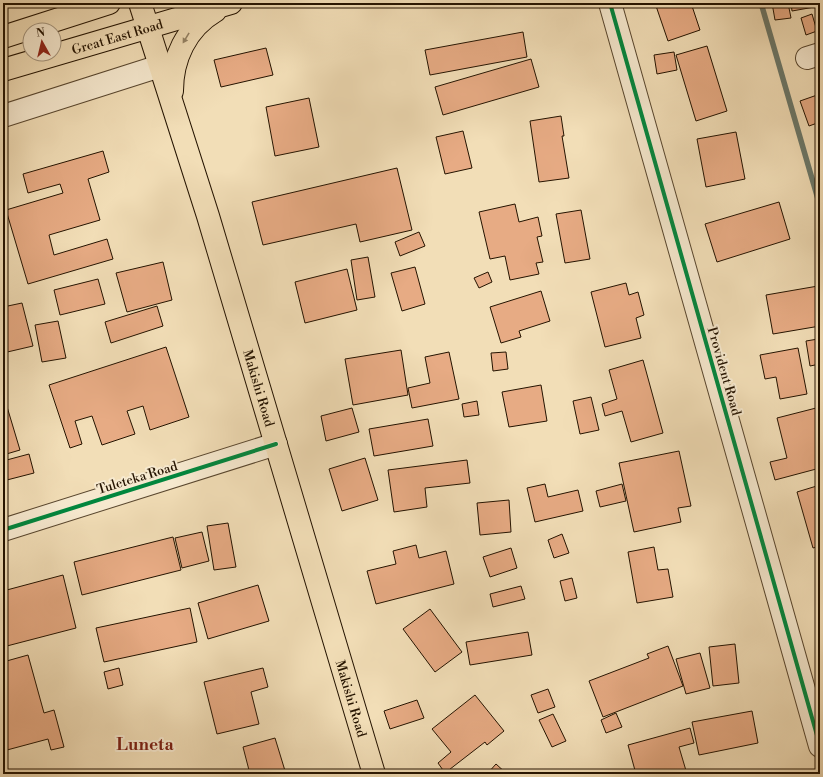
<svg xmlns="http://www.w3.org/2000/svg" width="823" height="777" font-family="'Libre Bodoni',serif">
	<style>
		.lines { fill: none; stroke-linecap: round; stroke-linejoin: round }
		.stream { stroke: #6b786a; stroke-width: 5.5 }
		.building { fill: #e7ab84; stroke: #241300 }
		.minor-casing { stroke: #58462e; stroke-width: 24 }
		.major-casing { stroke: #241300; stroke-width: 24 }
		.minor { stroke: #f7ead0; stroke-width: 22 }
		.major { stroke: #f2deb7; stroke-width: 22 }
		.cycleway-casing { stroke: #f7ead0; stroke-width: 6 }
		.cycleway { stroke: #00873e; stroke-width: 4 }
		.oneway { fill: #958365 }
		.labels { text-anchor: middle; stroke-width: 4; stroke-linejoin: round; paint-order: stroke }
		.street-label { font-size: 13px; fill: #241300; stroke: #f7ead0 }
		.district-label { font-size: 17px; font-weight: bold; fill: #7a1f14; stroke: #f7ead0 }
	</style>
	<rect width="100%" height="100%" fill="#f2deb7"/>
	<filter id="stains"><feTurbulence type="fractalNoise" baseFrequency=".005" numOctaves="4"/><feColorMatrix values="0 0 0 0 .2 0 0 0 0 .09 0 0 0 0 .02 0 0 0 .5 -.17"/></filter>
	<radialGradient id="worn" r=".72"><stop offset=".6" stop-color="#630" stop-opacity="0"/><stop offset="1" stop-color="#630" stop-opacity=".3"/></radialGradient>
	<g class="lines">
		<path class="stream" d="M761 3 820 206"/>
	</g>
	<g class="building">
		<path d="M655 3H691L700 30 668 41Z"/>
		<path d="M772 3H788L791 18 775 20Z"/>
		<path d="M791 3H820V6L792 11Z"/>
		<path d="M812 14 817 31 806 35 801 18Z"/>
		<path d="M523 32 527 57 430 75 425 50Z"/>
		<path d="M707 46 727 111 696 121 676 55Z"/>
		<path d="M266 48 273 75 221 87 214 60Z"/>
		<path d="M674 52 677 70 657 74 654 55Z"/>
		<path d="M531 59 539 87 443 115 435 87Z"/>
		<path d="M820 94V122L809 126 800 101Z"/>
		<path d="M309 98 319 147 275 156 266 107Z"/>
		<path d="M561 116 564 136H562L569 178 539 182 530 121Z"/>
		<path d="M463 131 472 168 445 174 436 137Z"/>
		<path d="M736 132 745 179 706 187 697 139Z"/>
		<path d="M103 151 109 172 88 179 100 220 49 235 54 255 107 239 113 259 28 284 6 210 63 193 60 184 28 193 23 174Z"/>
		<path d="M397 168 412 230 360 242 356 224 263 245 252 202Z"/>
		<path d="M779 202 790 239 717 262 705 224Z"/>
		<path d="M515 204 519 222 538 217 542 236 537 237 543 262 536 263 539 274 510 280 505 256 490 259 479 212Z"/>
		<path d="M581 210 590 259 565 263 556 214Z"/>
		<path d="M419 232 425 246 400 256 395 242Z"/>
		<path d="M368 257 375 297 357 300 351 260Z"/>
		<path d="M163 262 172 300 127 312 116 273Z"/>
		<path d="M415 267 425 304 402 311 391 273Z"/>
		<path d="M347 269 357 310 305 323 295 282Z"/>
		<path d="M488 272 492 282 479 288 474 278Z"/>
		<path d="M98 279 105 304 60 315 54 290Z"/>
		<path d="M626 283 629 295 638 292 644 315 636 318 641 338 605 347 591 292Z"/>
		<path d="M818 286 820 326 773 334 766 295Z"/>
		<path d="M541 291 550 321 519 331 521 337 501 343 490 307Z"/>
		<path d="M22 303 33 346 3 353V307Z"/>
		<path d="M157 306 163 326 111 343 105 322Z"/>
		<path d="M58 321 66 358 42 362 35 325Z"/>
		<path d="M818 339 820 364 810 366 806 341Z"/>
		<path d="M166 347 189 417 150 430 143 406 127 411 135 434 102 445 92 416 75 421 82 444 70 448 49 385Z"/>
		<path d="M798 348 807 394 780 399 776 377 765 379 760 355Z"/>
		<path d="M401 350 408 395 353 405 345 359Z"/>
		<path d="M449 352 459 399 412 408 408 388 430 383 425 357Z"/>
		<path d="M506 352 508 369 493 371 491 353Z"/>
		<path d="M643 360 663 433 631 442 622 411 605 416 602 404 617 399 609 370Z"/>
		<path d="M541 385 547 421 509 427 502 392Z"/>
		<path d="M591 397 599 430 580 434 573 401Z"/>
		<path d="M3 400H5L20 450 3 455Z"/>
		<path d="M477 401 479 415 464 417 462 404Z"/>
		<path d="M820 407V468L775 480 770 462 787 458 777 418Z"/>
		<path d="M352 408 359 432 326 441 321 416Z"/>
		<path d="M428 419 433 446 374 456 369 429Z"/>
		<path d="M679 451 691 506 678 508 681 522 634 532 619 463Z"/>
		<path d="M29 454 34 473 3 481V461Z"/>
		<path d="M365 458 378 500 342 511 329 469Z"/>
		<path d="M467 460 470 483 425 488 427 507 394 512 388 470Z"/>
		<path d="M545 484 548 497 578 490 583 511 535 522 527 488Z"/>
		<path d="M622 484 626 501 600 507 596 491Z"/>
		<path d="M820 485V546L813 548 797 492Z"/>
		<path d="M509 500 511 532 480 535 477 503Z"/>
		<path d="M228 523 236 567 214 570 207 526Z"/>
		<path d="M202 532 209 561 182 568 175 538Z"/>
		<path d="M562 534 569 553 554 558 548 540Z"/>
		<path d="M173 537 181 570 82 595 74 562Z"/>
		<path d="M416 545 419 558 446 551 454 584 376 604 367 571 396 564 393 551Z"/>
		<path d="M654 547 658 570 668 569 673 597 637 603 628 552Z"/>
		<path d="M511 548 517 568 490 577 483 557Z"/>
		<path d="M63 575 76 628 3 647V591Z"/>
		<path d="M572 578 577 598 565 601 560 581Z"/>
		<path d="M258 585 269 621 208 639 198 603Z"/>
		<path d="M521 586 525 599 493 607 490 594Z"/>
		<path d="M190 608 197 642 104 662 96 628Z"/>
		<path d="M430 609 462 652 435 672 403 629Z"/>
		<path d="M528 632 532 655 470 665 466 642Z"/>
		<path d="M735 644 739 683 713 686 709 647Z"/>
		<path d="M668 646 683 686 603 717 589 681 649 658 647 654Z"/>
		<path d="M700 653 710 688 686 694 676 659Z"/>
		<path d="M28 655 44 713 54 710 64 747 51 750 48 739 7 750 3 734V662Z"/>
		<path d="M119 668 123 685 108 689 104 672Z"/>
		<path d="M263 668 268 687 251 692 259 724 217 734 204 682Z"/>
		<path d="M548 689 555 707 538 713 531 695Z"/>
		<path d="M475 695 504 731 487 745 485 742 445 773 438 763 451 752 432 729Z"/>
		<path d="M417 700 424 718 390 729 384 711Z"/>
		<path d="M752 711 758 743 699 755 692 722Z"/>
		<path d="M616 713 622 727 606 733 601 720Z"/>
		<path d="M553 714 566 741 552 747 539 720Z"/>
		<path d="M690 728 694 743 679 747 687 774H636L628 745Z"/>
		<path d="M275 738 286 774H250L243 747Z"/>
		<path d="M496 764 507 774H487Z"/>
	</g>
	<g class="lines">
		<defs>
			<g id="minor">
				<path d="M610 3 820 746"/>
				<path d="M807 58 820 54"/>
				<path d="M3 116 160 66"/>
				<path d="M3 530 276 444"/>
			</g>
			<g id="major">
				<path id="s1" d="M140 3 208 216 374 774"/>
				<path d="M3 37 109 3"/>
				<path id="s2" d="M3 70 231 3"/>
				<path d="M172 91C172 59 186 28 215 11"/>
			</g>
		</defs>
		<use href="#minor" class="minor-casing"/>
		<use href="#major" class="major-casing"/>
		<use href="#minor" class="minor"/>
		<use href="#major" class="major"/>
		<defs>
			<g id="cycleway">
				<path d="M610 3 820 746"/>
				<path d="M3 530 276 444"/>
			</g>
		</defs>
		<use href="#cycleway" class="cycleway-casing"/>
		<use href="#cycleway" class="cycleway"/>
	</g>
	<defs><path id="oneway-solid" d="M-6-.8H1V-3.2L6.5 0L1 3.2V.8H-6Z"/></defs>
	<use class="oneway" href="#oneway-solid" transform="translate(186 38) rotate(121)"/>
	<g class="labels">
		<g class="street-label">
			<text dy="5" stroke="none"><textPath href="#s2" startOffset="119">Great East Road</textPath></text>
			<text transform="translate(725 371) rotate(74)" y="5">Provident Road</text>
			<text dy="5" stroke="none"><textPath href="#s1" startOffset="403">Makishi Road</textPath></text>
			<text transform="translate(137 477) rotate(-17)" y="5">Tuleteka Road</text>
			<text dy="5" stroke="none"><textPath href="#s1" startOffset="727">Makishi Road</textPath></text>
		</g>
		<g class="district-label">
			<text x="145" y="750">Luneta</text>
		</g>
	</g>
	<rect width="823" height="777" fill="none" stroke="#f2deb7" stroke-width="16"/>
	<rect x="4" y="4" width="815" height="769" fill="none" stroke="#241300" stroke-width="2"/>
	<rect x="8" y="8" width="807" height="761" fill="none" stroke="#241300"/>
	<g transform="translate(42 42) rotate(352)"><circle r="19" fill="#f7ead0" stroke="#a3947d"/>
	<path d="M0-3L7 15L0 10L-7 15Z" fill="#8f2418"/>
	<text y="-6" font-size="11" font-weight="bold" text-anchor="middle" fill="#241300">N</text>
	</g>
	<rect width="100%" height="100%" filter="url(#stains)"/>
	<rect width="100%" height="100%" fill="url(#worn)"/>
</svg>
